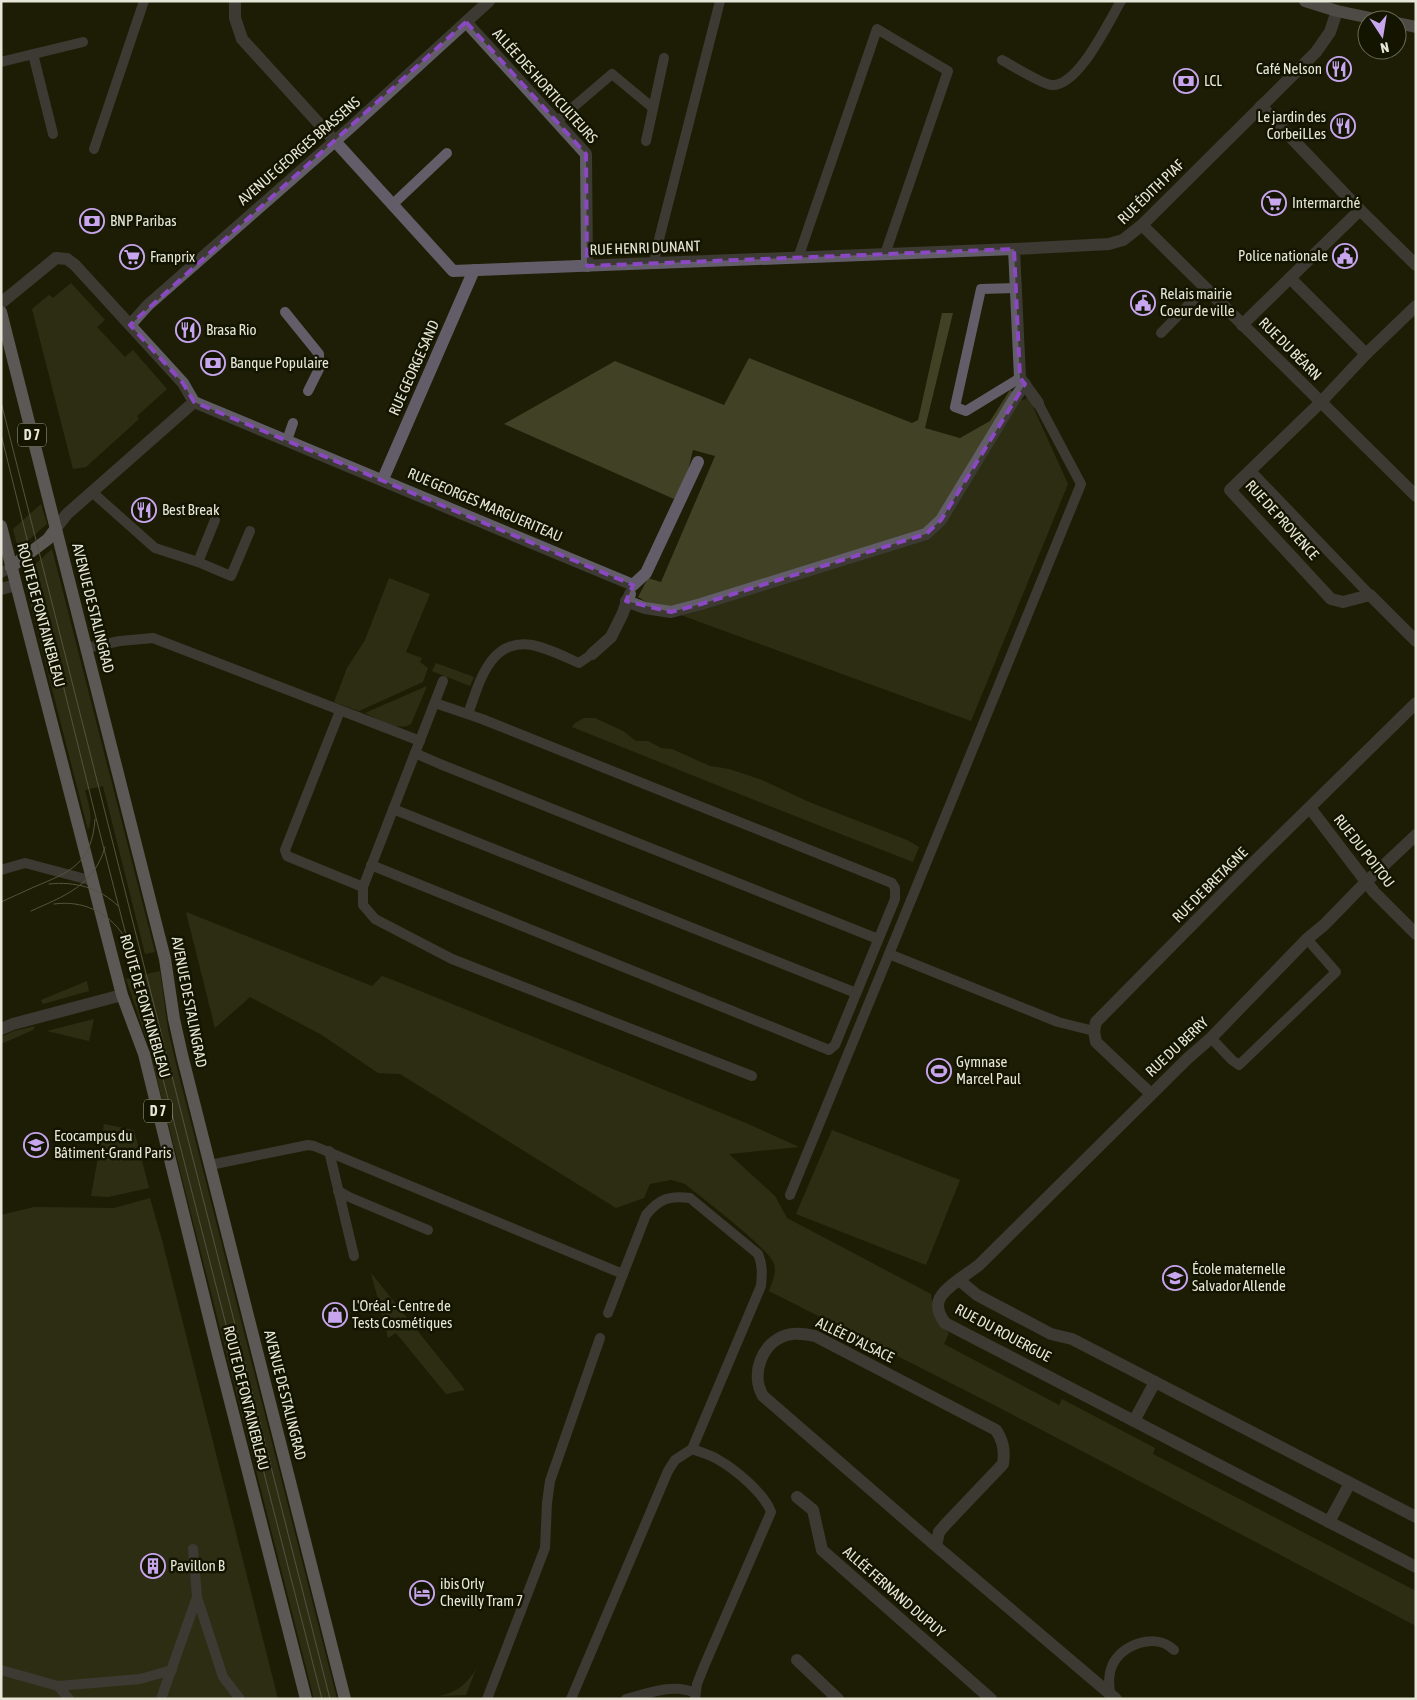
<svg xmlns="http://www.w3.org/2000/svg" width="1417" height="1700" font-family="'Asap Condensed',sans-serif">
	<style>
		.green { fill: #404125 }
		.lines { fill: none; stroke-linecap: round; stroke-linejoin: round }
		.service { stroke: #625d68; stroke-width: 10 }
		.pedestrian { stroke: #625d68; stroke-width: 12 }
		.minor { stroke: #625d68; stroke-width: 12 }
		.secondary { stroke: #8a8294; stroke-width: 12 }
		.primary { stroke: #a99fb7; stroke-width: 12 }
		.tram { stroke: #959683; stroke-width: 1 }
		.marked { fill: none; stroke: #8b48c3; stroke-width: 4; stroke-dasharray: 10 6; stroke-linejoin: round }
		.labels { text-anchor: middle; stroke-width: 5; stroke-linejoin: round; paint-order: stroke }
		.shield { fill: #141500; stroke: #a7a897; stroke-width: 1 }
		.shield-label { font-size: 14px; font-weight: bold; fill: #e6e7d8 }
		.poi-label { font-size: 15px; fill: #e6e7d8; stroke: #141500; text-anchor: start }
		.street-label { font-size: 15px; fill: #e6e7d8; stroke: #141500 }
	</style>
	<rect width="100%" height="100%" fill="#1d1e05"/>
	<g class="green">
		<path d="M71 283 105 320 97 327 125 357 133 350 167 389 137 416 139 419 86 467 73 469 32 309 49 295 53 298Z"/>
		<path d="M942 313H953L925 428 960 438 990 421 1010 390 1022 400 1029 398 1068 484 971 721 648 603 638 597 648 578 661 582 715 456 693 450 687 475 674 499 504 424 615 361 724 405 749 358 912 423 918 420Z"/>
		<path d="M41 504 47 524 18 549 13 529Z"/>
		<path d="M52 549 155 952 145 954 103 786 85 790C88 803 94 818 88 830L23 575Z"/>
		<path d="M389 578 430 594 406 652 422 658 420 662 428 668 423 682 359 711 334 702 347 668 365 640Z"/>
		<path d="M436 663 474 677 470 686 432 671Z"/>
		<path d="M427 686 411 724C398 732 378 719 365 713Z"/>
		<path d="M584 718H595L623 731 636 741H648L661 748 672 749 710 766 729 769 762 780 809 802 907 840 919 847 913 862C894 855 876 847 856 840 761 803 667 765 572 727L575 723Z"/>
		<path d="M186 912 372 986 382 976 393 980 746 1123 799 1147 729 1154 775 1196 787 1218 931 1294C934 1315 933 1319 949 1333L944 1344 1059 1405 1062 1399 1155 1448 1153 1454 1416 1591V1626L996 1406 769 1291C772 1282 777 1273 774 1264 769 1248 702 1198 685 1184L671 1180 650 1184 644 1198 616 1208 400 1074 378 1073 322 1035 250 997 215 1028Z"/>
		<path d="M160 971 168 1030 176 1064 337 1699H314L148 1044 126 979Z"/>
		<path d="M87 981 89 991 43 1004 41 1000Z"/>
		<path d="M94 1019 89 1041 47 1031Z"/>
		<path d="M35 1026 33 1030 1 1044V1037L14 1031Z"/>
		<path d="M104 1124 134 1130 149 1188 108 1197 91 1196Z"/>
		<path d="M832 1130 960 1180 926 1265 796 1214Z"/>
		<path d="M150 1198 162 1240 278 1699H1V1215L34 1207 114 1208Z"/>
		<path d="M371 1273 465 1390 446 1394 396 1333 388 1338Z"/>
		<path d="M476 1669 466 1695 440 1696C457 1692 467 1684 476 1669Z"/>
	</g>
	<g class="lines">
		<g class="service">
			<path d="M33 54 53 134"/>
			<path d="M1002 60C1013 66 1040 83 1051 85 1078 88 1109 21 1121 1"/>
			<path d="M1 62 83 42"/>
			<path d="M557 121 612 74 653 108"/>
			<path d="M646 141 664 58"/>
			<path d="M94 149 144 1"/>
			<path d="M392 205 447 153"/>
			<path d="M798 258 877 29 948 71 885 254"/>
			<path d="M654 264 657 247 720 1"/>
			<path d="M1016 288 981 289 955 407 966 411 1020 378"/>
			<path d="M285 312 319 354V369L308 391"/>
			<path d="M1161 333 1205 288"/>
			<path d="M287 440 293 423"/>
			<path d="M1250 470 1370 595"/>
			<path d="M92 492 155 548 198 562 231 576 250 531"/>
			<path d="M198 562 215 520"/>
			<path d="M1 573 11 567"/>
			<path d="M86 648 120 641 153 638 420 741"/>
			<path d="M443 681 363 887V905L375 919 452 959 752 1076"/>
			<path d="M340 711 285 850 287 856 363 887"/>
			<path d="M468 714C479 684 489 638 532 645 548 648 565 657 579 663L592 654"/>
			<path d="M415 753 440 764 878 939"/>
			<path d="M393 809 856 993"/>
			<path d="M371 865 829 1050 835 1045 895 899V888L892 883 482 719 435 703"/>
			<path d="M1 870 25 863 93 881"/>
			<path d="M889 954 1081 484 1038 403"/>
			<path d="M1211 1038 1232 1060 1239 1065 1336 972 1307 939"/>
			<path d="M329 1151 354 1256"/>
			<path d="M210 1165 308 1145 314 1146 623 1274 646 1215C659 1199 669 1195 690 1198L758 1254C763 1265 762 1274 761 1286L692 1449 675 1460 668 1471 571 1699"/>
			<path d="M338 1191 349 1197 428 1230"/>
			<path d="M790 1195 889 954 1058 1022 1094 1031"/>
			<path d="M608 1313 623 1274"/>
			<path d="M692 1449C700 1452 710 1455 717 1459 735 1469 764 1493 771 1512L705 1664 697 1684 695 1699"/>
			<path d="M197 1597 223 1677 240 1699"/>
			<path d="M1 1670 58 1686 69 1699"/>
			<path d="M58 1686 140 1679 172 1670"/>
			<path d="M1110 1693C1109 1684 1108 1675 1112 1666 1121 1644 1156 1632 1174 1650"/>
			<path d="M161 1699 197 1597 193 1549"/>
			<path d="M487 1699 545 1548 547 1503 550 1481 600 1338"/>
			<path d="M626 1699C649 1693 674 1683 695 1693"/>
		</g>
		<g class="pedestrian">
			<path d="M466 22 586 154 587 266"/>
			<path d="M1261 106 1360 210"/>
		</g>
		<g class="minor">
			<path d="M235 1V18L242 39 453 271 1014 249"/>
			<path d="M1142 225 1416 496"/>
			<path d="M1290 278 1360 210 1416 265"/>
			<path d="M1 303 56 258 67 259 75 265 183 383 194 402 67 514 56 528"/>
			<path d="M1416 306 1366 354 1320 403 1230 490 1331 599 1343 602 1370 595 1416 641"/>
			<path d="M130 325 148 305 351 127 489 1"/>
			<path d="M1242 325 1290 278 1366 354"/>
			<path d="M194 402 633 585 646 573 698 462"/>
			<path d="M1038 403 1020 378 1014 249 1109 244 1123 240 1142 225 1316 52 1330 32 1337 11"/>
			<path d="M383 479 474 270"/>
			<path d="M1 589 16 585"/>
			<path d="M626 601 645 608 671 612 701 604 926 534 941 520 1015 398 1025 384"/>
			<path d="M592 654 611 637 622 615 630 594"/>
			<path d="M1310 808 1374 892 1416 934"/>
			<path d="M1416 835 1366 882 1324 925 1307 939 1211 1038 1187 1059 979 1265C969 1273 943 1288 939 1300 936 1308 940 1316 945 1323L1416 1567"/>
			<path d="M1 1029 13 1024 122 995"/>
			<path d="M1151 1094 1096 1042 1094 1031 1096 1022 1255 861 1416 703"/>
			<path d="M959 1280 977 1295 1051 1334 1072 1339 1416 1517"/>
			<path d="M1134 1421 1155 1382"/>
			<path d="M797 1497 813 1510 822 1550 991 1699"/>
			<path d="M1329 1522 1350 1483"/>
			<path d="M936 1546 939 1532 945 1525 1003 1464C1005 1450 1003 1441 996 1430L815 1336C806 1334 796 1332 787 1335 762 1342 750 1374 763 1396L936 1546 1116 1699"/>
			<path d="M797 1660 838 1699"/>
		</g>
		<g class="secondary">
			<path d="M1305 1 1337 11 1380 20"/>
			<path d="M1397 23 1416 27"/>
		</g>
		<g class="primary">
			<path d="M1 312 165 959 174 1019 182 1055 345 1699"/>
			<path d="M1 526 122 995 144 1054 218 1354 306 1699"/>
			<path d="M11 567 48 539 56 528"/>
		</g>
		<g class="tram">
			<path d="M1 402 330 1699"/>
			<path d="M1 434 95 814 322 1699"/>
			<path d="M49 884C75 881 100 888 118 906"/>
			<path d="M1 902C12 897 23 892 34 887 70 872 92 864 95 819"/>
			<path d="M54 904C83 900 108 912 124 936"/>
			<path d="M31 911C64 896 94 886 105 847"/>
		</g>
	</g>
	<path d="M0 0H1417V1700H0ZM466 22 586 154 587 266 1014 249 1020 378 1025 384 941 520 926 534 701 604 671 612 626 601 633 585 194 402 183 383 130 325Z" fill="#1d1e05" fill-opacity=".55" fill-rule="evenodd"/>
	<path class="marked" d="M466 22 586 154 587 266 1014 249 1020 378 1025 384 941 520 926 534 701 604 671 612 626 601 633 585 194 402 183 383 130 325Z"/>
	<defs>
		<symbol id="restaurant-ring" viewBox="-11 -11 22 22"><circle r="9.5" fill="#141500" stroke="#c8a6ef" stroke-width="1.5"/><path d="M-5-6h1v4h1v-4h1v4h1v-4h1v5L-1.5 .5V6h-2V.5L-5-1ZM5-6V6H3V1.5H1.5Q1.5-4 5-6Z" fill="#c8a6ef"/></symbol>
		<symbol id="bank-ring" viewBox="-11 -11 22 22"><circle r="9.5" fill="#141500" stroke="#c8a6ef" stroke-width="1.5"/><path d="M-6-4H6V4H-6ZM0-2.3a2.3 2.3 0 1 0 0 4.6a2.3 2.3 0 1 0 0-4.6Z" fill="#c8a6ef"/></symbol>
		<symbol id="supermarket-ring" viewBox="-11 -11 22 22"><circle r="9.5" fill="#141500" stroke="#c8a6ef" stroke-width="1.5"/><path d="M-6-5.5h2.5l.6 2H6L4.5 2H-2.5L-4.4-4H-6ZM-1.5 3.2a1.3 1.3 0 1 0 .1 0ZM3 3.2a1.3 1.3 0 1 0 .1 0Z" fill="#c8a6ef"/></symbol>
		<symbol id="civic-ring" viewBox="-11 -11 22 22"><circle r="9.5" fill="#141500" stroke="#c8a6ef" stroke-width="1.5"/><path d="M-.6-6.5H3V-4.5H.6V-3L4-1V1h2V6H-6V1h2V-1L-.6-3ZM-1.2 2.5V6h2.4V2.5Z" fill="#c8a6ef"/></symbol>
		<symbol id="stadium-ring" viewBox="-11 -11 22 22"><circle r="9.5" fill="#141500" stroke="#c8a6ef" stroke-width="1.5"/><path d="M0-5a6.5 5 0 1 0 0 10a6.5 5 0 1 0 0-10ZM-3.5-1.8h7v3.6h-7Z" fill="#c8a6ef"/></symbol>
		<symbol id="university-ring" viewBox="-11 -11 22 22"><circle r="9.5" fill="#141500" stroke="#c8a6ef" stroke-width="1.5"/><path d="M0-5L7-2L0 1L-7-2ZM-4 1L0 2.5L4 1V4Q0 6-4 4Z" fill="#c8a6ef"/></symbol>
		<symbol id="school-ring" viewBox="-11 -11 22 22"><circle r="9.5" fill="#141500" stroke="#c8a6ef" stroke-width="1.5"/><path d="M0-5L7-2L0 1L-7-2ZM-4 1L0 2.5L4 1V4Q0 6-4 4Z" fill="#c8a6ef"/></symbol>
		<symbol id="shop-ring" viewBox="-11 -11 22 22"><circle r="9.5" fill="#141500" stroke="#c8a6ef" stroke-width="1.5"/><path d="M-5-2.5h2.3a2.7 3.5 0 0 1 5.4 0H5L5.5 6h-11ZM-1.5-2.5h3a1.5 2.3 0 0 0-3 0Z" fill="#c8a6ef"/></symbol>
		<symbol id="building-ring" viewBox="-11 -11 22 22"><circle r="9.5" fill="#141500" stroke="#c8a6ef" stroke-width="1.5"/><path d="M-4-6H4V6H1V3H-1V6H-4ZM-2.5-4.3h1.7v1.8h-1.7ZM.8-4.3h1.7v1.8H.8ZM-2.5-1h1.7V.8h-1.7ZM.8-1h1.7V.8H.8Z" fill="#c8a6ef"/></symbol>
		<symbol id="hotel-ring" viewBox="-11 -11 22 22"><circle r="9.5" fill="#141500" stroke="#c8a6ef" stroke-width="1.5"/><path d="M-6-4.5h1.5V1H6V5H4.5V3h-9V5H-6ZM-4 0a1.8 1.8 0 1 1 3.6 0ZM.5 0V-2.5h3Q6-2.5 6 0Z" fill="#c8a6ef"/></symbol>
	</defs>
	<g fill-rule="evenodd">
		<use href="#restaurant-ring" x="1325" y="55" width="28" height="28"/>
		<use href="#bank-ring" x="1172" y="67" width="28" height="28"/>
		<use href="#restaurant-ring" x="1329" y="112" width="28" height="28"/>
		<use href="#supermarket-ring" x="1260" y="189" width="28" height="28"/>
		<use href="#bank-ring" x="78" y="207" width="28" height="28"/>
		<use href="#civic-ring" x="1331" y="242" width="28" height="28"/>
		<use href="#supermarket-ring" x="118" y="243" width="28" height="28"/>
		<use href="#civic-ring" x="1129" y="289" width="28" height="28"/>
		<use href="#restaurant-ring" x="174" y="316" width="28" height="28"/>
		<use href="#bank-ring" x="199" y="349" width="28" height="28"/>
		<use href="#restaurant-ring" x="130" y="496" width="28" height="28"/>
		<use href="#stadium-ring" x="925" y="1057" width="28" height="28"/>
		<use href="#university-ring" x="22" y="1131" width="28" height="28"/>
		<use href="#school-ring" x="1161" y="1264" width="28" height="28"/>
		<use href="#shop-ring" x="321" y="1301" width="28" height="28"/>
		<use href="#building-ring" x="139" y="1552" width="28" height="28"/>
		<use href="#hotel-ring" x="408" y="1579" width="28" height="28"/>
	</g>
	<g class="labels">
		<g class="shield">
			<rect x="18" y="423.5" width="28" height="23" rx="4"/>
			<rect x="144" y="1099.5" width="28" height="23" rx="4"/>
		</g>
		<g class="shield-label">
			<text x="32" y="440">D 7</text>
			<text x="158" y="1116">D 7</text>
		</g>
		<g class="poi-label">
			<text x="1322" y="74" text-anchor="end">Café Nelson</text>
			<text x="1204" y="86">LCL</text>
			<text x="1326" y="122" text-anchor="end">Le jardin des<tspan x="1326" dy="17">CorbeiLLes</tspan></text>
			<text x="1292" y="208">Intermarché</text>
			<text x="110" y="226">BNP Paribas</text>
			<text x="1328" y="261" text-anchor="end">Police nationale</text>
			<text x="150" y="262">Franprix</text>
			<text x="1160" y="299">Relais mairie<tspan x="1160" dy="17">Coeur de ville</tspan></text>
			<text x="206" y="335">Brasa Rio</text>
			<text x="230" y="368">Banque Populaire</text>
			<text x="162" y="515">Best Break</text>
			<text x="956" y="1067">Gymnase<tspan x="956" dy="17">Marcel Paul</tspan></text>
			<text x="54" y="1141">Ecocampus du<tspan x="54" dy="17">Bâtiment-Grand Paris</tspan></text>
			<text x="1192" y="1274">École maternelle<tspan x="1192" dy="17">Salvador Allende</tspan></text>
			<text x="352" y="1311">L'Oréal - Centre de<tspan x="352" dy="17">Tests Cosmétiques</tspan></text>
			<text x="170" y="1571">Pavillon B</text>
			<text x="440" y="1589">ibis Orly<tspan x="440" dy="17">Chevilly Tram 7</tspan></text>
		</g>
		<g class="street-label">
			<text transform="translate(545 86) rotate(48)" y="5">ALLÉE DES HORTICULTEURS</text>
			<text transform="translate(299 151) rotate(-41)" y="5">AVENUE GEORGES BRASSENS</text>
			<text transform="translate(1151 192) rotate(-44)" y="5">RUE ÉDITH PIAF</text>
			<text transform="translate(645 248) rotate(-2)" y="5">RUE HENRI DUNANT</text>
			<text transform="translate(1290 349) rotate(45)" y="5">RUE DU BÉARN</text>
			<text transform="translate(414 368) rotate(-66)" y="5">RUE GEORGE SAND</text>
			<text transform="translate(485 505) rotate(23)" y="5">RUE GEORGES MARGUERITEAU</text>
			<text transform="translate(1282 520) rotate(48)" y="5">RUE DE PROVENCE</text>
			<text transform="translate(93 608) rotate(76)" y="5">AVENUE DE STALINGRAD</text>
			<text transform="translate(41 615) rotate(75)" y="5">ROUTE DE FONTAINEBLEAU</text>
			<text transform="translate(1364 851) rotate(52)" y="5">RUE DU POITOU</text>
			<text transform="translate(1210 885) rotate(-45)" y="5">RUE DE BRETAGNE</text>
			<text transform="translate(189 1002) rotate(79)" y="5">AVENUE DE STALINGRAD</text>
			<text transform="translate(145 1006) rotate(74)" y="5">ROUTE DE FONTAINEBLEAU</text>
			<text transform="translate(1177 1047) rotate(-43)" y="5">RUE DU BERRY</text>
			<text transform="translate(1003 1333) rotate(28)" y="5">RUE DU ROUERGUE</text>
			<text transform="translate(855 1340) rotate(26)" y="5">ALLÉE D'ALSACE</text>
			<text transform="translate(285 1395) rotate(76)" y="5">AVENUE DE STALINGRAD</text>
			<text transform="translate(246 1398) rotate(76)" y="5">ROUTE DE FONTAINEBLEAU</text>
			<text transform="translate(894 1592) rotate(41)" y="5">ALLÉE FERNAND DUPUY</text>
		</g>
	</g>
	<rect width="1417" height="1700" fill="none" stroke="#e6e7d8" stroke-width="5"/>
	<g transform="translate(1382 35) rotate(168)"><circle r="24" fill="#141500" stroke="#686956"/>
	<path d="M0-4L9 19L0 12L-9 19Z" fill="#c8a6ef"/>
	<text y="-8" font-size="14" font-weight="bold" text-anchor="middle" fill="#e6e7d8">N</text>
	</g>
</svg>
